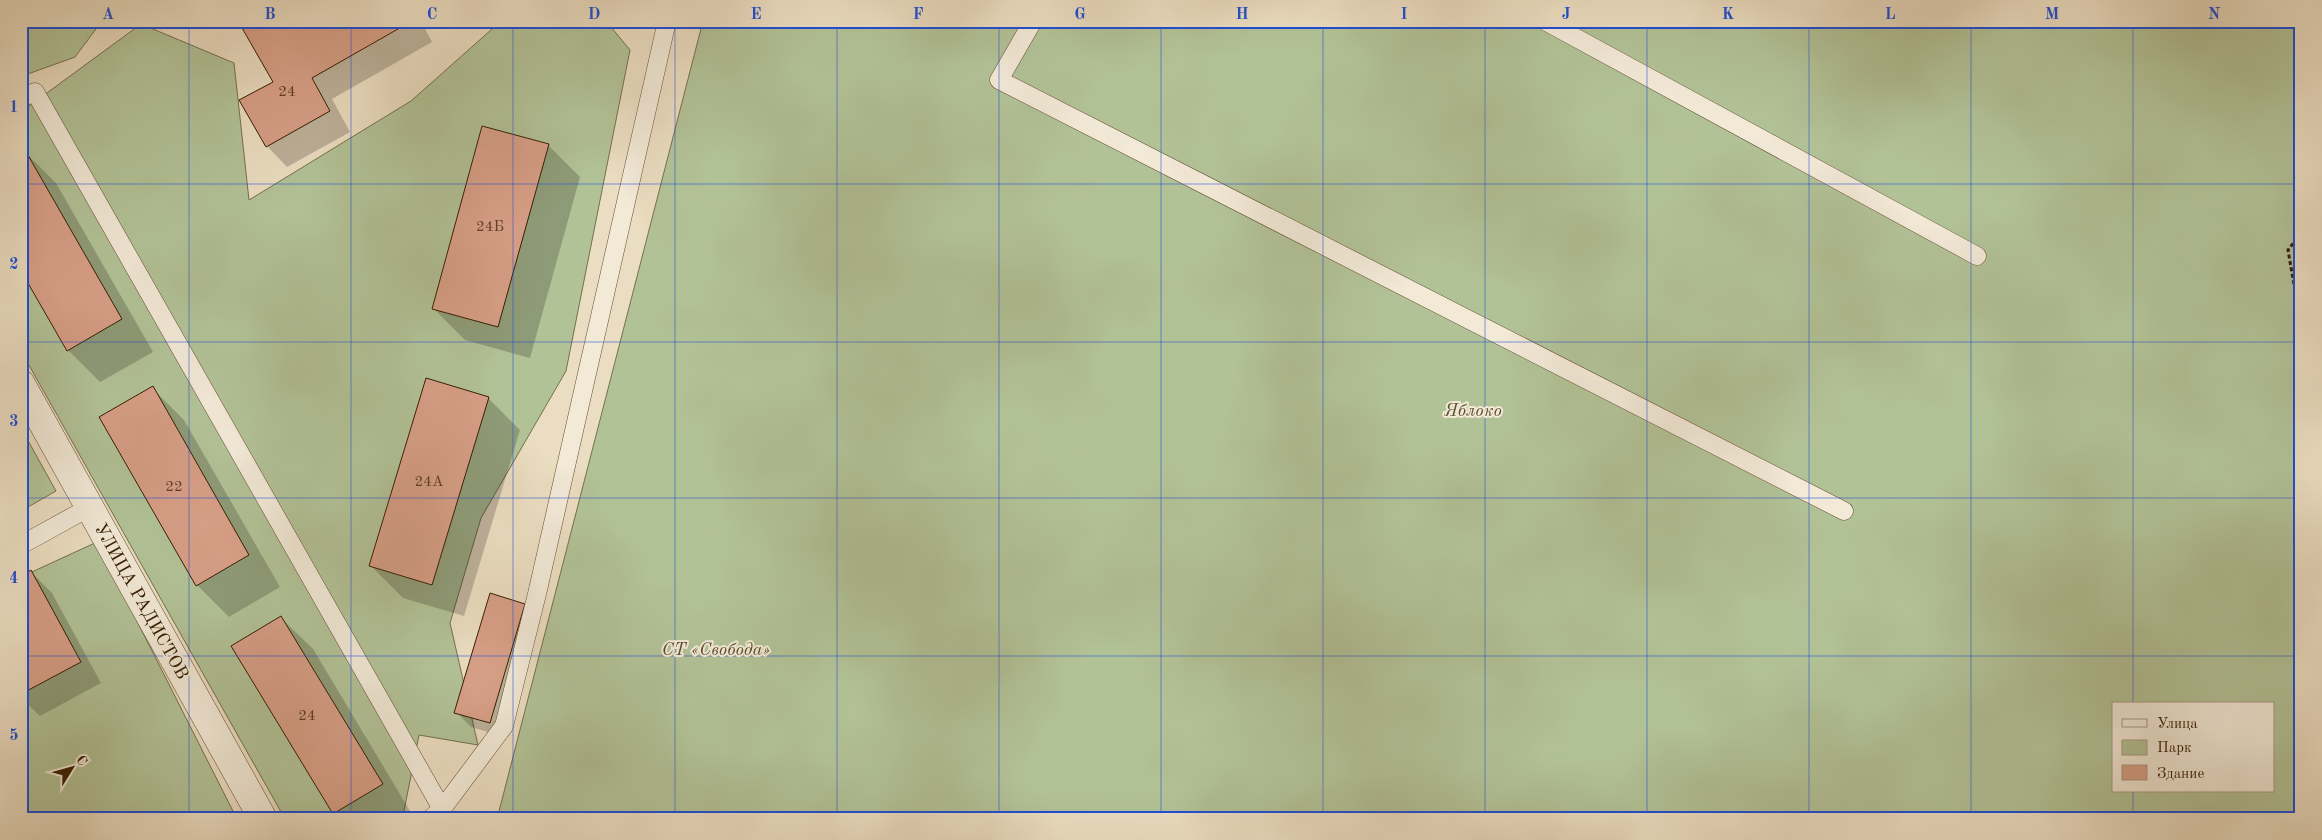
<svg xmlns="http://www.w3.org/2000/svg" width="2322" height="840" font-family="'Old Standard TT',serif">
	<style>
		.green { fill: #b2c297; stroke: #74704c; fill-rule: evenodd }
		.shadow { fill: #0003 }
		.building { fill: #d79f87; stroke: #361d00 }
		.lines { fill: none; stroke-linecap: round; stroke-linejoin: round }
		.service-casing { stroke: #634d30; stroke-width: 19 }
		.minor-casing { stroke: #634d30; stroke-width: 29 }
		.path { stroke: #361d00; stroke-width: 3; stroke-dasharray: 4 2.5; stroke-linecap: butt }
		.service { stroke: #f2e9d7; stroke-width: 18 }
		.minor { stroke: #f2e9d7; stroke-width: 28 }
		.grid { fill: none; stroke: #1d4ed8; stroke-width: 1; stroke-opacity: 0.55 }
		.labels { text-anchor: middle; stroke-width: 4; stroke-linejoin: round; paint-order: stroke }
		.number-label { font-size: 15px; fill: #5e3e22 }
		.park-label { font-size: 18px; font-style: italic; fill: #5b4f2d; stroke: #f2e9d7 }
		.street-label { font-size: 18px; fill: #361d00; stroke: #f2e9d7 }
		.neatline { fill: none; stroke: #1d4ed8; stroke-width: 2 }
		.grid-label { font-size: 16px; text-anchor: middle; font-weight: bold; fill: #1d4ed8 }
	</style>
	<rect width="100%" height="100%" fill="#ebddc1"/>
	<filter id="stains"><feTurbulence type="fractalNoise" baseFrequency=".004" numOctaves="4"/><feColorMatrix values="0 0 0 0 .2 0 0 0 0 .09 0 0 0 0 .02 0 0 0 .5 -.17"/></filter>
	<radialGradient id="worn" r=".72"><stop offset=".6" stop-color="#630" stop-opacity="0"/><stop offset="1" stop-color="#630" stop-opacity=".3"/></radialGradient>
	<g class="green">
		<path d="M21 21H102L75 57 25 75 21 70Z"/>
		<path d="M501 21H606L630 50 566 371 481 518 450 623 478 745 419 735 403 816 400 819H285L21 351V112L141 24 234 63 249 200 411 101Z"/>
		<path d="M703 21H2301V819H497ZM2113 704H2273V791H2113Z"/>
		<path d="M21 428 56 491 21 511Z"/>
		<path d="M97 542 237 819H21V577Z"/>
	</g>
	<g class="shadow">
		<path d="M240 21H421L432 42 332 99 350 132 287 167 267 146 274 82Z"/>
		<path d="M613 21H631L620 28Z"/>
		<path d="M548 145 580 177 530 358 465 340 433 308Z"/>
		<path d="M24 151 56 183 153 352 100 382 68 350Z"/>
		<path d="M152 388 184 420 280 587 229 617 197 585Z"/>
		<path d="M488 398 520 430 464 616 403 598 371 566Z"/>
		<path d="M31 572 52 593 101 683 40 716 21 698V577Z"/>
		<path d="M491 594 525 605 539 619 505 737 471 727 456 712Z"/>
		<path d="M281 618 313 649 413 816 409 819H339L334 813Z"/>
	</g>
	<g class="building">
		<path d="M238 21H412L312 78 330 111 266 147 239 100 273 82Z"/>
		<path d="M482 126 549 144 498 327 432 309Z"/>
		<path d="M25 150 122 319 67 351 21 271V152Z"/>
		<path d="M426 378 489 397 432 585 369 566Z"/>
		<path d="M153 386 249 555 196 586 99 417Z"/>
		<path d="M31 570 81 662 21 694V576Z"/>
		<path d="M490 593 525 604 490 723 454 713Z"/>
		<path d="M281 616 383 784 333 814 231 646Z"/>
	</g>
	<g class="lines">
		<defs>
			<g id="service">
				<path d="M1033 21 999 80 1844 511"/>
				<path d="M1545 21 1977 256"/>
				<path d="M21 98 35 92 442 809 445 819"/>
				<path d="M21 545 90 507"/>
				<path d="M430 819 442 809 504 726 537 594 667 21"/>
			</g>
			<path id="minor" d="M21 384 263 819"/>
		</defs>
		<use href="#service" class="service-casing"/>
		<use href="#minor" class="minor-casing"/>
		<path class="path" d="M2301 233 2288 250 2301 325"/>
		<use href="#service" class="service"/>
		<use href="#minor" class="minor"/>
	</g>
	<path class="grid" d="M189 21V819M351 21V819M513 21V819M675 21V819M837 21V819M999 21V819M1161 21V819M1323 21V819M1485 21V819M1647 21V819M1809 21V819M1971 21V819M2133 21V704M21 184H2301M21 342H2301M21 498H2301M21 656H2301M2133 791V819"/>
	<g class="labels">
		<g class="number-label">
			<text x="287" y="96">24</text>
			<text x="490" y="231">24Б</text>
			<text x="429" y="486">24А</text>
			<text x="174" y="491">22</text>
			<text x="307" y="720">24</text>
		</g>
		<g class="park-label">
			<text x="1473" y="416">Яблоко</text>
			<text x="716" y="655">СТ «Свобода»</text>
		</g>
		<g class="street-label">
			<text transform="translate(142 601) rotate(61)" y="6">УЛИЦА РАДИСТОВ</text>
		</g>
	</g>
	<rect width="2322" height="840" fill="none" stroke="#ebddc1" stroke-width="55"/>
	<rect x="2112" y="702" width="162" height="90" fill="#f2e9d7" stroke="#a79781"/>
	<rect x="2122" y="719" width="25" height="8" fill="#f2e9d7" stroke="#a79781"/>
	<text x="2157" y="728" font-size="15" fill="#361d00">Улица</text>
	<rect x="2122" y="740" width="25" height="15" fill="#b2c297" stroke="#a79781"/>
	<text x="2157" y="752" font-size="15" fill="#361d00">Парк</text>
	<rect x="2122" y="765" width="25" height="15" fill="#d79f87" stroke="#a79781"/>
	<text x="2157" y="778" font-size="15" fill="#361d00">Здание</text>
	<g transform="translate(72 768) rotate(53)" stroke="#f2e9d7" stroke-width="4" paint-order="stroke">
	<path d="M0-4L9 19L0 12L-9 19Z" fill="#361d00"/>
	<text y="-8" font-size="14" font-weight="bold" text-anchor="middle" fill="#361d00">С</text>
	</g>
	<rect x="28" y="28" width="2266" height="784" class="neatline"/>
	<g class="grid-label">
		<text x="108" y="19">A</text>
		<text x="270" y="19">B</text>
		<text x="432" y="19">C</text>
		<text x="594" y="19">D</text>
		<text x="756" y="19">E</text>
		<text x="918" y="19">F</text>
		<text x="1080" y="19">G</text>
		<text x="1242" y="19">H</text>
		<text x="1404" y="19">I</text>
		<text x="1566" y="19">J</text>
		<text x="1728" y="19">K</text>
		<text x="1890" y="19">L</text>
		<text x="2052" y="19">M</text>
		<text x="2214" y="19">N</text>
		<text x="14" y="112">1</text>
		<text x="14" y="269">2</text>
		<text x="14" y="426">3</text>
		<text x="14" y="583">4</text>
		<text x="14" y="740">5</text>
	</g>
	<rect width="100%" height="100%" filter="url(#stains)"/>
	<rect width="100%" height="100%" fill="url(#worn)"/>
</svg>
